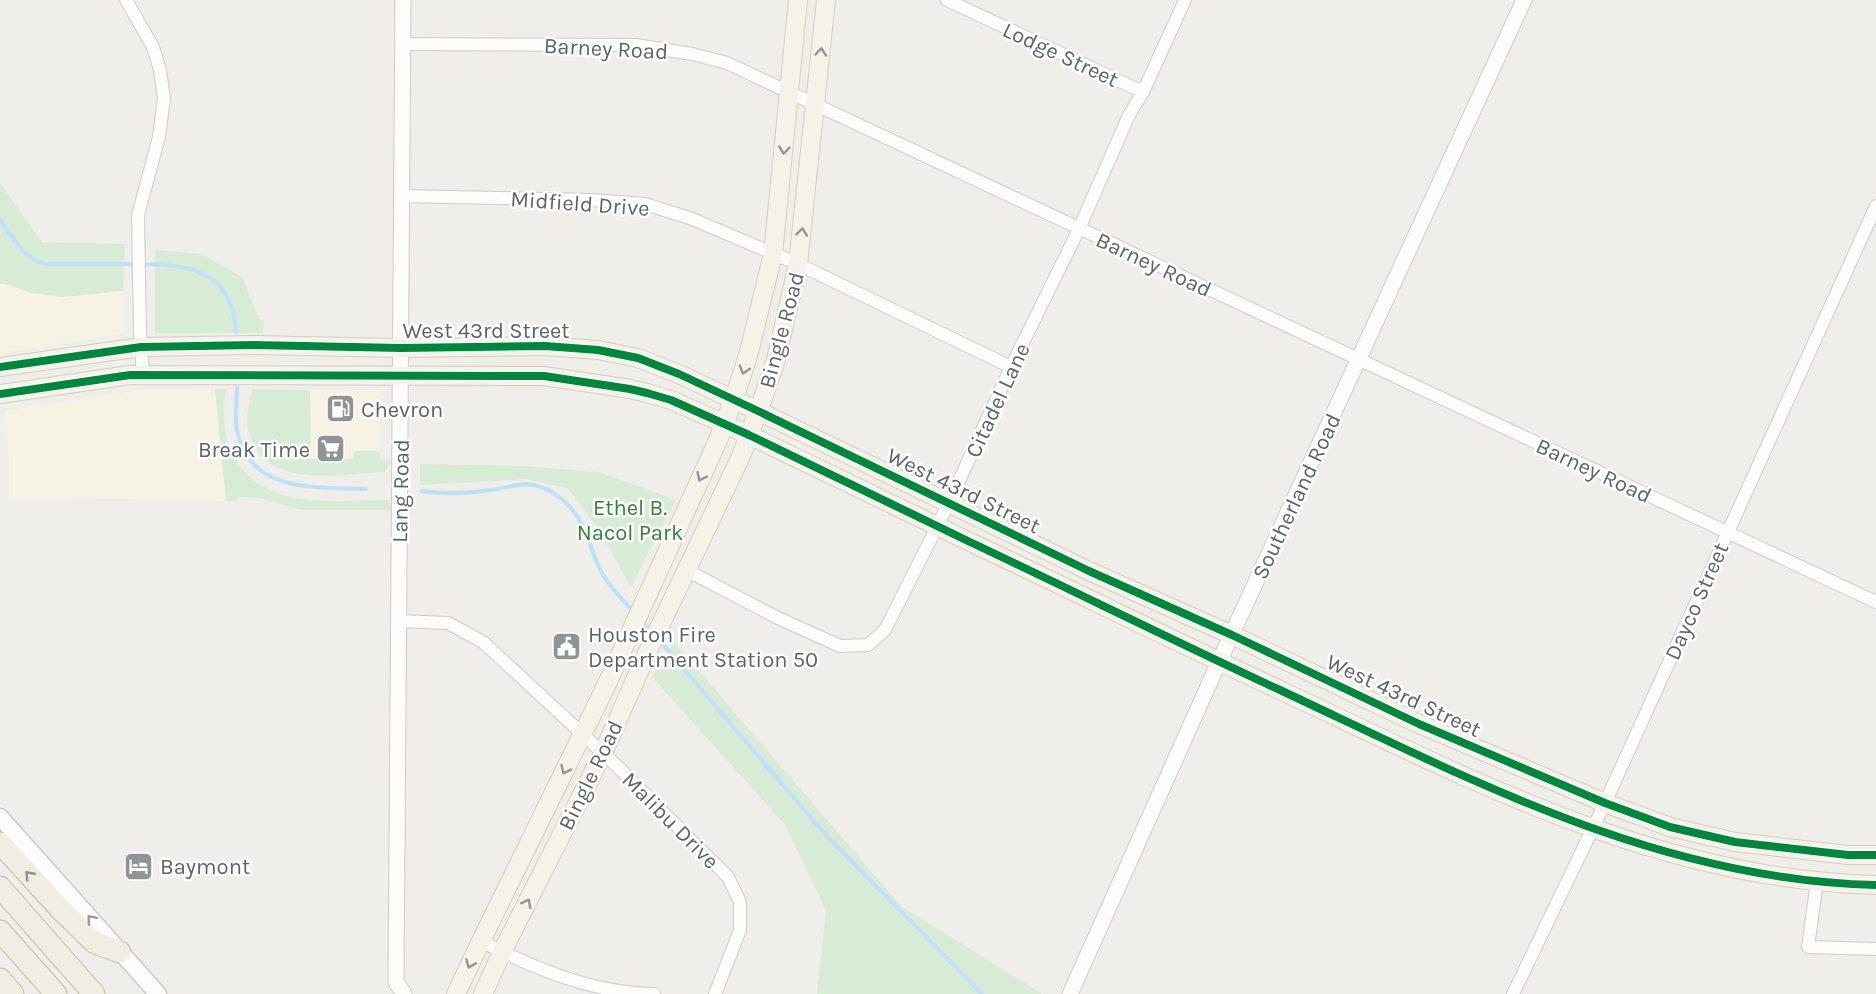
<svg xmlns="http://www.w3.org/2000/svg" width="1876" height="994" font-family="Karla,sans-serif">
	<style>
		.commercial { fill: #f7f3e4 }
		.green { fill: #d8ebd6 }
		.lines { fill: none; stroke-linecap: round; stroke-linejoin: round }
		.stream { stroke: #bfe0f9; stroke-width: 4 }
		.minor-casing { stroke: #cbcccc; stroke-width: 14 }
		.tertiary-casing { stroke: #cbcccc; stroke-width: 17 }
		.secondary-casing { stroke: #cacacb; stroke-width: 19 }
		.primary-casing { stroke: #d7ceb8; stroke-width: 20 }
		.motorway-casing { stroke: #c8b996; stroke-width: 23 }
		.minor { stroke: #fdfcfc; stroke-width: 12 }
		.tertiary { stroke: #fdfcfc; stroke-width: 15 }
		.secondary { stroke: #fdfcfc; stroke-width: 16 }
		.primary { stroke: #f4f2e9; stroke-width: 18 }
		.motorway { stroke: #f0ede3; stroke-width: 21 }
		.cycleway-casing { stroke: #fff; stroke-width: 11 }
		.cycleway { stroke: #00873e; stroke-width: 8 }
		.oneway { stroke: #939595 }
		.oneway2 { stroke: #929393 }
		.oneway3 { stroke: #96999c }
		.labels { text-anchor: middle; stroke-width: 5; stroke-linejoin: round; paint-order: stroke }
		.street-label { font-size: 22px; fill: #5f6368; stroke: #fff }
		.poi-label { font-size: 22px; fill: #5f6368; stroke: #fff; text-anchor: start }
		.park-label { font-size: 22px; fill: #348238; stroke: #fff }
	</style>
	<rect width="100%" height="100%" fill="#efeeea"/>
	<g class="commercial">
		<path d="M0 284H5L32 293 62 297 123 291 122 334 0 353Z"/>
		<path d="M215 389 226 501 9 497V455L6 411 140 390Z"/>
		<path d="M310 390H380L379 451H354V460L311 459Z"/>
	</g>
	<g class="green">
		<path d="M0 183 42 242 125 244 123 291 62 297 32 293 5 284H0Z"/>
		<path d="M155 250 201 254 242 277 259 319 264 320 263 333H155Z"/>
		<path d="M215 389H226C222 420 222 446 244 471 280 510 340 500 388 500L391 510H300L260 498 239 497 237 502 226 501Z"/>
		<path d="M252 389 310 390 311 459H353L354 451H379L380 460 392 461 385 472C339 474 263 491 248 430 245 417 250 402 252 389Z"/>
		<path d="M420 464 522 466 599 472 676 500 631 587 597 527 568 488 526 479 420 485Z"/>
		<path d="M674 642 901 906 1042 994H817L826 911 786 826 652 677Z"/>
	</g>
	<g class="lines">
		<g class="stream">
			<path d="M0 220C13 238 23 258 45 264 72 264 99 264 125 264 178 264 232 263 236 332"/>
			<path d="M237 388C237 402 234 416 237 430 249 494 317 487 366 489"/>
			<path d="M422 491C444 494 469 493 491 490 502 489 516 484 527 484 553 486 575 507 585 531 591 545 594 559 602 573 610 588 623 600 634 612"/>
			<path d="M641 620 652 633"/>
			<path d="M659 640 825 834 982 994"/>
		</g>
		<defs>
			<g id="minor">
				<path d="M126 0 153 47 160 70 164 98 159 137 138 215 140 332 143 375"/>
				<path d="M947 0 1143 92"/>
				<path d="M403 44 636 45 692 54 727 63 1876 602"/>
				<path d="M402 196 592 200 645 204 690 218 798 264 1011 367"/>
				<path d="M686 570 778 618 840 646 868 645 885 630 949 503 1011 367 1079 229 1129 115 1143 92 1185 0"/>
				<path d="M399 621 448 623 483 642 619 768 728 877 740 902V930L715 994"/>
				<path d="M1817 881 1808 947 1876 949"/>
				<path d="M481 941C535 969 593 993 654 994"/>
				<path d="M1513 994 1605 803 1876 206"/>
			</g>
			<g id="tertiary">
				<path d="M403 0 396 982 404 994"/>
				<path d="M1070 994 1219 662 1524 0"/>
			</g>
			<path id="secondary" d="M0 817 158 994"/>
			<g id="primary">
				<path d="M0 367 141 347 253 345 401 348 545 346 598 350 638 358 679 374 758 411 1089 571 1232 635 1419 724 1605 803 1670 827 1735 842 1848 855H1876"/>
				<path d="M0 394 130 375 544 376 630 389 647 393 671 400 749 435C823 471 897 506 970 542 1074 591 1176 642 1280 690 1472 780 1659 880 1876 885"/>
				<path d="M456 994 481 941 606 686 719 438 739 384 749 352 773 254 798 0"/>
				<path d="M483 994 502 952 603 753 648 651 741 456 763 398 776 360 798 264 826 0"/>
			</g>
			<g id="motorway">
				<path d="M0 843 61 910 95 943 120 952"/>
				<path d="M0 887 94 994"/>
				<path d="M0 931 56 994"/>
				<path d="M0 979 13 994"/>
			</g>
		</defs>
		<use href="#minor" class="minor-casing"/>
		<use href="#tertiary" class="tertiary-casing"/>
		<use href="#secondary" class="secondary-casing"/>
		<use href="#primary" class="primary-casing"/>
		<use href="#motorway" class="motorway-casing"/>
		<use href="#minor" class="minor"/>
		<use href="#tertiary" class="tertiary"/>
		<use href="#secondary" class="secondary"/>
		<use href="#primary" class="primary"/>
		<use href="#motorway" class="motorway"/>
		<defs>
			<g id="cycleway">
				<path d="M0 367 141 347 253 345 401 348 545 346 598 350 638 358 679 374 758 411 1089 571 1232 635 1419 724 1605 803 1670 827 1735 842 1848 855H1876"/>
				<path d="M0 394 130 375 544 376 630 389 647 393 671 400 749 435C823 471 897 506 970 542 1074 591 1176 642 1280 690 1472 780 1659 880 1876 885"/>
			</g>
		</defs>
		<use href="#cycleway" class="cycleway-casing"/>
		<use href="#cycleway" class="cycleway"/>
	</g>
	<defs><path id="oneway-chevron" d="M-2-3.5L2.5 0L-2 3.5" fill="none" stroke-width="1.6" stroke-linecap="round" stroke-linejoin="round" transform="scale(1.5)"/></defs>
	<g class="oneway">
		<use href="#oneway-chevron" transform="translate(821 52) rotate(-85)"/>
		<use href="#oneway-chevron" transform="translate(784 150) rotate(96)"/>
		<use href="#oneway-chevron" transform="translate(802 232) rotate(-84)"/>
		<use href="#oneway-chevron" transform="translate(744 370) rotate(107)"/>
		<use href="#oneway-chevron" transform="translate(701 477) rotate(115)"/>
		<use href="#oneway-chevron" transform="translate(565 770) rotate(116)"/>
		<use href="#oneway-chevron" transform="translate(527 903) rotate(-63)"/>
		<use href="#oneway-chevron" transform="translate(470 964) rotate(114)"/>
	</g>
	<use class="oneway2" href="#oneway-chevron" transform="translate(29 875) rotate(-132)"/>
	<use class="oneway3" href="#oneway-chevron" transform="translate(91 919) rotate(-131)"/>
	<defs>
		<symbol id="fuel-square" viewBox="-11 -11 22 22"><rect x="-9" y="-9" width="18" height="18" rx="4" fill="#919496" stroke="#fff"/><path d="M-5.5-6h7V0h2V4h1.3V-2.5L3-4.5l.8-.8L6-3V5H2.5V1h-1V6h-7ZM-4.2-4.7v3.2H.2V-4.7Z" fill="#fff"/></symbol>
		<symbol id="supermarket-square" viewBox="-11 -11 22 22"><rect x="-9" y="-9" width="18" height="18" rx="4" fill="#919496" stroke="#fff"/><path d="M-6-5.5h2.5l.6 2H6L4.5 2H-2.5L-4.4-4H-6ZM-1.5 3.2a1.3 1.3 0 1 0 .1 0ZM3 3.2a1.3 1.3 0 1 0 .1 0Z" fill="#fff"/></symbol>
		<symbol id="civic-square" viewBox="-11 -11 22 22"><rect x="-9" y="-9" width="18" height="18" rx="4" fill="#919496" stroke="#fff"/><path d="M-.6-6.5H3V-4.5H.6V-3L4-1V1h2V6H-6V1h2V-1L-.6-3ZM-1.2 2.5V6h2.4V2.5Z" fill="#fff"/></symbol>
		<symbol id="hotel-square" viewBox="-11 -11 22 22"><rect x="-9" y="-9" width="18" height="18" rx="4" fill="#919496" stroke="#fff"/><path d="M-6-4.5h1.5V1H6V5H4.5V3h-9V5H-6ZM-4 0a1.8 1.8 0 1 1 3.6 0ZM.5 0V-2.5h3Q6-2.5 6 0Z" fill="#fff"/></symbol>
	</defs>
	<g fill-rule="evenodd">
		<use href="#fuel-square" x="324" y="392" width="33" height="33"/>
		<use href="#supermarket-square" x="314" y="432" width="33" height="33"/>
		<use href="#civic-square" x="550" y="630" width="33" height="33"/>
		<use href="#hotel-square" x="122" y="850" width="33" height="33"/>
	</g>
	<g class="labels">
		<g class="street-label">
			<text transform="translate(606 48) rotate(3)" y="8">Barney Road</text>
			<text transform="translate(1061 54) rotate(25)" y="8">Lodge Street</text>
			<text transform="translate(580 203) rotate(4)" y="8">Midfield Drive</text>
			<text transform="translate(1154 264) rotate(25)" y="8">Barney Road</text>
			<text x="486" y="338">West 43rd Street</text>
			<text transform="translate(781 330) rotate(-75)" y="8">Bingle Road</text>
			<text transform="translate(997 400) rotate(-65)" y="8">Citadel Lane</text>
			<text transform="translate(1594 470) rotate(25)" y="8">Barney Road</text>
			<text transform="translate(964 490) rotate(26)" y="8">West 43rd Street</text>
			<text transform="translate(400 491) rotate(-89)" y="8">Lang Road</text>
			<text transform="translate(1296 496) rotate(-65)" y="8">Southerland Road</text>
			<text transform="translate(1696 601) rotate(-66)" y="8">Dayco Street</text>
			<text transform="translate(1404 695) rotate(25)" y="8">West 43rd Street</text>
			<text transform="translate(590 775) rotate(-64)" y="8">Bingle Road</text>
			<text transform="translate(671 820) rotate(45)" y="8">Malibu Drive</text>
		</g>
		<g class="poi-label">
			<text x="361" y="417">Chevron</text>
			<text x="310" y="457" text-anchor="end">Break Time</text>
			<text x="588" y="642">Houston Fire<tspan x="588" dy="25">Department Station 50</tspan></text>
			<text x="160" y="874">Baymont</text>
		</g>
		<g class="park-label">
			<text x="630" y="515">Ethel B.<tspan x="630" dy="25">Nacol Park</tspan></text>
		</g>
	</g>
</svg>
